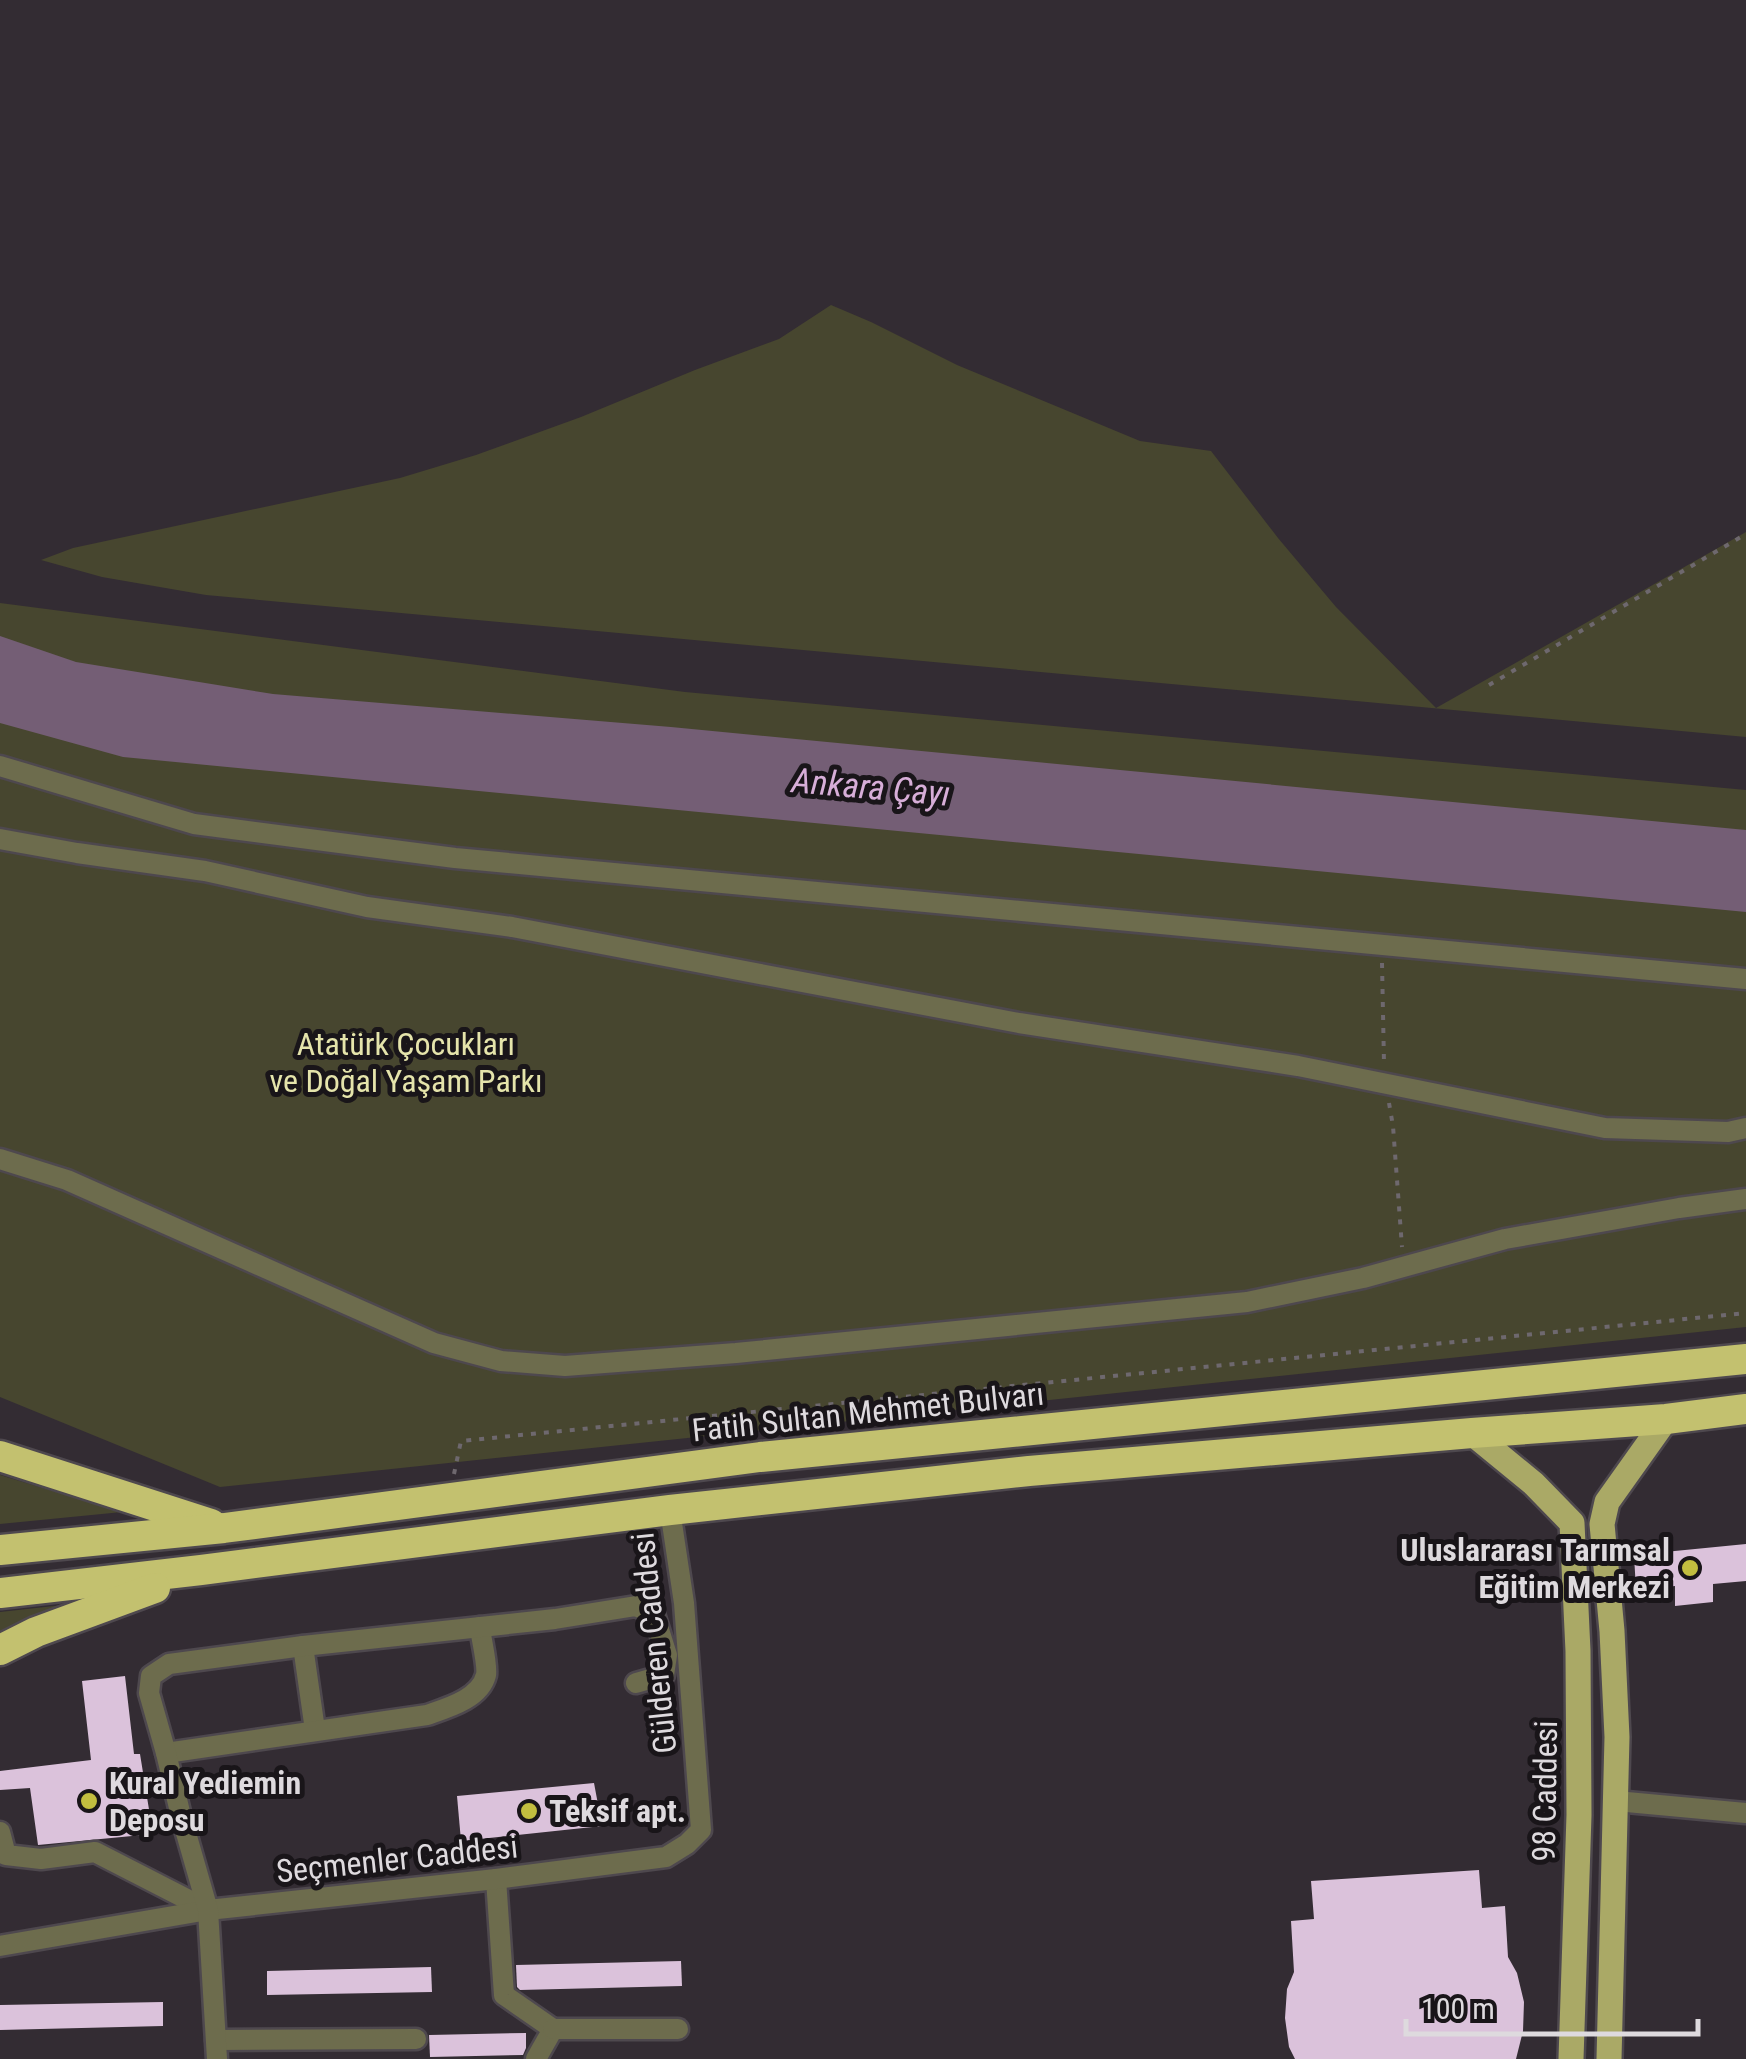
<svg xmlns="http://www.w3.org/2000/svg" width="1746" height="2059" font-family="'Roboto Condensed',sans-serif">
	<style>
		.green { fill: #47462f }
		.water { fill: #745e75 }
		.building { fill: #dbc2db }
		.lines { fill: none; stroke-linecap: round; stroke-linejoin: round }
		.minor-casing { stroke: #4e484e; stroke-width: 25 }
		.major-casing { stroke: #4e484e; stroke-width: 30 }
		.highway-casing { stroke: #4e484e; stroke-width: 35 }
		.path { stroke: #6e686e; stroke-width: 4; stroke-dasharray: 5 8; stroke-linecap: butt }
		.minor { stroke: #6d6c4d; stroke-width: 20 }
		.major { stroke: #aaa966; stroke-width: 25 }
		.highway { stroke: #c3c16f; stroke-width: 30 }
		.poi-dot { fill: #c2bd3f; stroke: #191519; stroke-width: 4 }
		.labels { text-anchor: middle; stroke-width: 10; stroke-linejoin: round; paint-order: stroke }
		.park-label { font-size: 32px; fill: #e5e4ab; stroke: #191519 }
		.street-label { font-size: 32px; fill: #dedade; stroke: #191519 }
		.poi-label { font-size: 32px; font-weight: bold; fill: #dedade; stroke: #191519; text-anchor: start }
		.water-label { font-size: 35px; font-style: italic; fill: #d7aed8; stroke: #191519 }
	</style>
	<rect width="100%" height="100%" fill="#332c33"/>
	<g class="green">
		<path d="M831 305 871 322 957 365 1140 441 1211 451 1278 538 1336 607 1436 708 1746 532V737L206 595 102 577 41 560 73 548 400 478 476 455 581 417 695 370 779 339Z"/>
		<path d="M0 603 685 692 1746 790V1327L220 1487 0 1397Z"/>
		<path d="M0 1475 122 1512 0 1524Z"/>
		<path d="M72 1604 0 1636V1612Z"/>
	</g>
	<path class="water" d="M0 636 76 662 273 694 671 727 1746 830V912L123 757 0 723Z"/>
	<g class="building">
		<path d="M1746 1544V1581L1713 1584V1602L1675 1606V1586L1636 1590 1634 1555Z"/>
		<path d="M125 1676 134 1754H140L153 1834 38 1845 30 1788 0 1790V1771L91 1760 82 1681Z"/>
		<path d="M594 1783 602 1826 461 1841 457 1796Z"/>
		<path d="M1479 1870 1482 1908 1505 1906 1508 1957 1517 1973 1524 2002 1523 2031 1516 2059H1295L1289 2047 1285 2018 1287 1989 1294 1972 1291 1921 1314 1919 1311 1881Z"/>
		<path d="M681 1961 682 1986 520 1990 517 1987 516 1965Z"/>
		<path d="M431 1967 432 1992 267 1995V1971Z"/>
		<path d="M163 2002V2026L0 2030V2005Z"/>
		<path d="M526 2033V2048L523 2055 430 2057 429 2035Z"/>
	</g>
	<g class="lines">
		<defs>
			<g id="minor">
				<path d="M0 766 194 824 455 858 1746 979"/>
				<path d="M0 839 77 853 205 871 367 907 512 927 1019 1023 1298 1066 1605 1128 1728 1132 1746 1128"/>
				<path d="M0 1159 67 1180 434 1343 501 1361 565 1366 736 1353 1247 1302 1363 1278 1505 1239 1679 1208 1746 1199"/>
				<path d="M303 1646 315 1730"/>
				<path d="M166 1753 427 1715C447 1708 480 1699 486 1675 488 1665 481 1639 480 1627"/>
				<path d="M1616 1801 1746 1813"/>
				<path d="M0 1832 6 1855 41 1859 95 1852 208 1910"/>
				<path d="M496 1879 504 1995 553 2029 536 2059"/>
				<path d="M0 1946 208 1910 496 1879 666 1857 687 1844 701 1830 684 1603 670 1510"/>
				<path d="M553 2029H678"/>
				<path d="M216 2040 416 2039"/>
				<path d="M217 2059 208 1910 180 1812 166 1753 149 1693 151 1676 169 1664 303 1646 555 1619 636 1606 654 1614 667 1655 664 1675 636 1683"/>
			</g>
			<g id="major">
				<path d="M1472 1433 1534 1484 1572 1523 1578 1651 1579 1815 1571 2059"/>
				<path d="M1609 2059 1617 1737 1612 1631 1602 1524 1607 1502 1666 1419"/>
			</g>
			<g id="highway">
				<path d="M0 1456 211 1524"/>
				<path d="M0 1550 224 1528 760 1457 1746 1359"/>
				<path d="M0 1593 201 1570 670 1510 1029 1471 1472 1433 1666 1419 1746 1409"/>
				<path d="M0 1650 36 1632 155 1588"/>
			</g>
		</defs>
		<use href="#minor" class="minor-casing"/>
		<use href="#major" class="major-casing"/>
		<use href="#highway" class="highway-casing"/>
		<g class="path">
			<path d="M1489 685 1746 534"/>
			<path d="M1382 963 1384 1063"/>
			<path d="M1389 1103 1393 1126 1402 1247"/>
			<path d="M454 1474 461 1441 1746 1313"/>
		</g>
		<use href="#minor" class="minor"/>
		<use href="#major" class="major"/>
		<use href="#highway" class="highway"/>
	</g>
	<g class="poi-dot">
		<circle cx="1690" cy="1568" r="10"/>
		<circle cx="89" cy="1801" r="10"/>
		<circle cx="529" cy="1811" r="10"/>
	</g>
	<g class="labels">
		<g class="park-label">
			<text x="406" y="1055">Atatürk Çocukları<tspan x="406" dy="37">ve Doğal Yaşam Parkı</tspan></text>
		</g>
		<g class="street-label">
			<text transform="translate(868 1412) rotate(-6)" y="11">Fatih Sultan Mehmet Bulvarı</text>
			<text transform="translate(654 1643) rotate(-96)" y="11">Gülderen Caddesi</text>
			<text transform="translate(1545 1791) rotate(-89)" y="11">98 Caddesi</text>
			<text transform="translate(397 1859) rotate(-6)" y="11">Seçmenler Caddesi</text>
		</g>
		<g class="poi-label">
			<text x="1670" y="1561" text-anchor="end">Uluslararası Tarımsal<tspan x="1670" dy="37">Eğitim Merkezi</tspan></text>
			<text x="109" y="1794">Kural Yediemin<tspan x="109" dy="37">Deposu</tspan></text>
			<text x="549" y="1822">Teksif apt.</text>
		</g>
		<g class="water-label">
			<text transform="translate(871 787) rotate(5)" y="12">Ankara Çayı</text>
		</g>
	</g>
	<path d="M1406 2019v15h292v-15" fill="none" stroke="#dedade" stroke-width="5"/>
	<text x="1421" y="2019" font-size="30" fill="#dedade" stroke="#191519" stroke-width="8" paint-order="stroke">100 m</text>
</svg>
